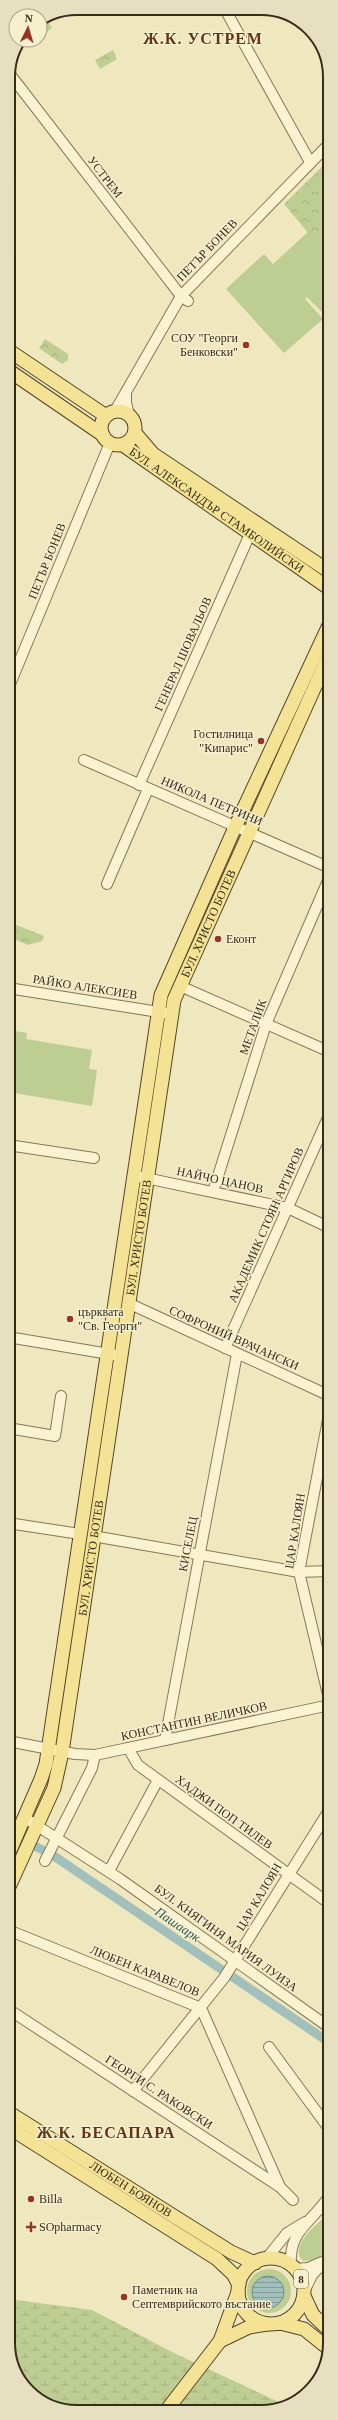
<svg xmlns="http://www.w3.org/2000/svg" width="338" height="2420" font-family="Georgia,serif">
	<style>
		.grass { fill: #becd92 }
		.wetland { fill: url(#wetland-marsh) }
		.park { fill: url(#park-crowns) }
		.water { fill: url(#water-rules); stroke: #698e8a }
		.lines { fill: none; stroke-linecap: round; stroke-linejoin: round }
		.canal { stroke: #a2c0bb; stroke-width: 9 }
		.minor-casing { stroke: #887757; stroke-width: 12 }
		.major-casing { stroke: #55442b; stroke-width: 15 }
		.minor { stroke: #faf3d2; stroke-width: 10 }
		.major { stroke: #f4e394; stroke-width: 13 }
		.poi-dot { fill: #983425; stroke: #f6f0ce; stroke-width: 1.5 }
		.labels { text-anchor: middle; stroke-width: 3; stroke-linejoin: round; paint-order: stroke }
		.shield { fill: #f6f0ce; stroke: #706751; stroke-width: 1 }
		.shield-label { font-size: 11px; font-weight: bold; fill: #372c1c }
		.street-label { font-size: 12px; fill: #372c1c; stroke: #f6f0ce }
		.poi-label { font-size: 12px; fill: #372c1c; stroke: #f6f0ce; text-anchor: start }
		.water-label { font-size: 13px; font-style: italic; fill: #2a5457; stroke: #f6f0ce }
		.district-label { font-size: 16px; font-weight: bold; letter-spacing: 1px; fill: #64331a; stroke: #f6f0ce }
		.rim { fill: none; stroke: #372c1c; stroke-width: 2 }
	</style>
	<defs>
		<pattern id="wetland-marsh" width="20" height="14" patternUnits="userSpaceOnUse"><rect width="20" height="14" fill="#becd92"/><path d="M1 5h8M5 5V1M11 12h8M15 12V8" fill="none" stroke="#a4b07d"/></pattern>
		<pattern id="park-crowns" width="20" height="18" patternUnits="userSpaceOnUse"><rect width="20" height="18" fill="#becd92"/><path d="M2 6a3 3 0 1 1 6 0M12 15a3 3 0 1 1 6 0" fill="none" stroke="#a4b07d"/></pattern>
		<pattern id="water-rules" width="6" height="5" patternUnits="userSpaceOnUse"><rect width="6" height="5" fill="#a2c0bb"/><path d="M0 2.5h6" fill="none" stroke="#859c97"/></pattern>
	</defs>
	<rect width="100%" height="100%" fill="#efe7be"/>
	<g class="grass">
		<path d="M308 232 330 255V320L307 297 305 299 323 319 284 353 226 289 264 254 273 264Z"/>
		<path d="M8 1030 27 1033 26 1039 92 1050 89 1069 97 1070 92 1106 8 1092Z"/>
		<path d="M329 2213 330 2250 315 2260 303 2261C288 2245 318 2224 329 2213Z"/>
		<circle cx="269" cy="2291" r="22"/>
	</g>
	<path class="wetland" d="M8 2299 92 2310 174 2353 283 2404 266 2412 59 2410 25 2388 8 2348Z"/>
	<g class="park">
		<path d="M45 17 52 28 42 35 40 20Z"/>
		<path d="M113 50 117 59 100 69 95 60Z"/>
		<path d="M330 159V259L284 204Z"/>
		<path d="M45 339 68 354V360L62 364 39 348Z"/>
		<path d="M14 924 44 936 42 941 28 945 12 938 15 933 11 932Z"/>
	</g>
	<circle class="water" cx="268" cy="2292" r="16"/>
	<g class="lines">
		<path class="canal" d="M8 1833 51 1854 330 2043"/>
		<defs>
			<g id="minor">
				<path d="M226 11 310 162"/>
				<path d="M9 73 181 296 188 301"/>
				<path d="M126 393V403L129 414"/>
				<path d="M115 411 181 296 330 143"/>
				<path d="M8 689 110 443"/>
				<path d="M84 760 330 868"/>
				<path d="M139 785 250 534"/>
				<path d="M107 884 148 789"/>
				<path d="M180 986 330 1052"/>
				<path d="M8 988 171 1014"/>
				<path d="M8 1145 94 1158"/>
				<path d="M141 1177 288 1208 330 1228"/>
				<path d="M213 1192 266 1024 330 876"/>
				<path d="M128 1303 330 1396"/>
				<path d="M8 1337 115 1355"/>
				<path d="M225 1348 330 1113"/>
				<path d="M330 1409 299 1572 330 1703"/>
				<path d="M8 1428 55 1436 61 1396"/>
				<path d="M8 1523 80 1534"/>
				<path d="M93 1536 299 1572 330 1571"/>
				<path d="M165 1740 237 1354"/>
				<path d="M8 1741 75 1754 95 1755 330 1705"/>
				<path d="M128 1748 138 1765 330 1904"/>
				<path d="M25 1818 120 1879 330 2028"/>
				<path d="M45 1861 92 1768 95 1755"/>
				<path d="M109 1871 158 1780"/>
				<path d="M8 1930 201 2008 280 2187"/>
				<path d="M8 2009 280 2187 293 2200"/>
				<path d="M269 2047 330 2130"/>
				<path d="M133 2091 224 1978 330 1809"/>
				<path d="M266 2259 287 2233 305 2222"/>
				<path d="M291 2265C288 2230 313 2222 330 2195"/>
				<path d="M295 2269 308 2268 322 2262"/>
				<path d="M304 2292 312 2275 330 2256"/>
			</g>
			<g id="major">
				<path d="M8 350 106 416"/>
				<path d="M8 370 103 435"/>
				<circle cx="118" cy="428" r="17"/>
				<path d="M135 433 153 454 330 572"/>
				<path id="s1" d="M123 445 330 589"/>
				<path d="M8 1855 41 1779 46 1764 161 995 236 825 330 623"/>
				<path id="s2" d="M8 1889 54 1788 62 1752 174 1000 330 653"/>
				<path id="s3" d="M8 2112 231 2252 255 2263"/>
				<path d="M8 2127 217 2259 233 2274 239 2285"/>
				<circle cx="271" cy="2291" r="33"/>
				<path d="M304 2296 313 2315 330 2331"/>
				<path d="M280 2323 304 2329 329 2349"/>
				<path d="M220 2341 249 2327 267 2324"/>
				<path d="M166 2411 220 2341 238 2292"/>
			</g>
		</defs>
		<use href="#minor" class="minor-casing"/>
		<use href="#major" class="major-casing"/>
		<use href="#minor" class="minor"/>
		<use href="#major" class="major"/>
	</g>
	<g class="poi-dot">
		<circle cx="246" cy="345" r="4"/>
		<circle cx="261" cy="741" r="4"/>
		<circle cx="218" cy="939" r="4"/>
		<circle cx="70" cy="1319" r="4"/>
		<circle cx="31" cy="2199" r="4"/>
		<path d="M29 2221h4v4h4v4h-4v4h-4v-4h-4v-4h4z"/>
		<circle cx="124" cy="2297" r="4"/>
	</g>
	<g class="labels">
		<rect class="shield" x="294" y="2270" width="14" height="18" rx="3"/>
		<g class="shield-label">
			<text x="301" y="2283">8</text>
		</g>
		<g class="street-label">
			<text transform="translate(105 177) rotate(52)" y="4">УСТРЕМ</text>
			<text transform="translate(207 250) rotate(-46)" y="4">ПЕТЪР БОНЕВ</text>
			<text dy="4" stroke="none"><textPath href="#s1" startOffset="114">БУЛ. АЛЕКСАНДЪР СТАМБОЛИЙСКИ</textPath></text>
			<text transform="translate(47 561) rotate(-68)" y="4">ПЕТЪР БОНЕВ</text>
			<text transform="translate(183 654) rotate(-66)" y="4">ГЕНЕРАЛ ШОВАЛЬОВ</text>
			<text transform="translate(212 801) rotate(23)" y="4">НИКОЛА ПЕТРИНИ</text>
			<text dy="4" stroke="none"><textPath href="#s2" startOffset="992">БУЛ. ХРИСТО БОТЕВ</textPath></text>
			<text transform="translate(85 987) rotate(9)" y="4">РАЙКО АЛЕКСИЕВ</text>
			<text transform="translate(253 1027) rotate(-70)" y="4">МЕТАЛИК</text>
			<text transform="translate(220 1180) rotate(12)" y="4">НАЙЧО ЦАНОВ</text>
			<text transform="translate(266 1225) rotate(-66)" y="4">АКАДЕМИК СТОЯН АРГИРОВ</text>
			<text dy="4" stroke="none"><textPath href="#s2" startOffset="668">БУЛ. ХРИСТО БОТЕВ</textPath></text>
			<text transform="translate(234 1338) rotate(24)" y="4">СОФРОНИЙ ВРАЧАНСКИ</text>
			<text transform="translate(295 1531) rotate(-81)" y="4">ЦАР КАЛОЯН</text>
			<text transform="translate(188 1544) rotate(-79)" y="4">КИСЕЛЕЦ</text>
			<text dy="4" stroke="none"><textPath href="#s2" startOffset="344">БУЛ. ХРИСТО БОТЕВ</textPath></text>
			<text transform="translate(194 1721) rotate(-12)" y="4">КОНСТАНТИН ВЕЛИЧКОВ</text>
			<text transform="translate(224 1812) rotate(36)" y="4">ХАДЖИ ПОП ТИЛЕВ</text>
			<text transform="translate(259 1897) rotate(-59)" y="4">ЦАР КАЛОЯН</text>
			<text transform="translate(226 1938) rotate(36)" y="4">БУЛ. КНЯГИНЯ МАРИЯ ЛУИЗА</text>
			<text transform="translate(145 1971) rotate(22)" y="4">ЛЮБЕН КАРАВЕЛОВ</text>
			<text transform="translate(159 2092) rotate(33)" y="4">ГЕОРГИ С. РАКОВСКИ</text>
			<text dy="4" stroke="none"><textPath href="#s3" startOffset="145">ЛЮБЕН БОЯНОВ</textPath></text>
		</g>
		<g class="poi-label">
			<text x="238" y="342" text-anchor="end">СОУ "Георги<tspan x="238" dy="14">Бенковски"</tspan></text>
			<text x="253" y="738" text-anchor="end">Гостилница<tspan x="253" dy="14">"Кипарис"</tspan></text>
			<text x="226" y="943">Еконт</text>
			<text x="78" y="1316">църквата<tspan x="78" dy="14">"Св. Георги"</tspan></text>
			<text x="39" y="2203">Billa</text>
			<text x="39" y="2231">SOpharmacy</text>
			<text x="132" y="2294">Паметник на<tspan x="132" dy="14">Септемврийското въстание</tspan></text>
		</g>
		<g class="water-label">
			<text transform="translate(178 1924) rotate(34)" y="5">Пашаарк</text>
		</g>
		<g class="district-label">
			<text x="203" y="44">Ж.К. УСТРЕМ</text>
			<text x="106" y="2138">Ж.К. БЕСАПАРА</text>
		</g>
	</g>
	<path d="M0 0H338V2420H0ZM77 15H261A62 62 0 0 1 323 77V2343A62 62 0 0 1 261 2405H77A62 62 0 0 1 15 2343V77A62 62 0 0 1 77 15Z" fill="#e7e0c0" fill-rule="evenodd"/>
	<path class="rim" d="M77 15H261A62 62 0 0 1 323 77V2343A62 62 0 0 1 261 2405H77A62 62 0 0 1 15 2343V77A62 62 0 0 1 77 15Z"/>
	<g transform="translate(28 28) rotate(5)"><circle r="19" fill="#f6f0ce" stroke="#aaa287"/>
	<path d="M0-3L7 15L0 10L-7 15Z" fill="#983425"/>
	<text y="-6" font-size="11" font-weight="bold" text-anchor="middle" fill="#372c1c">N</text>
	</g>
</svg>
